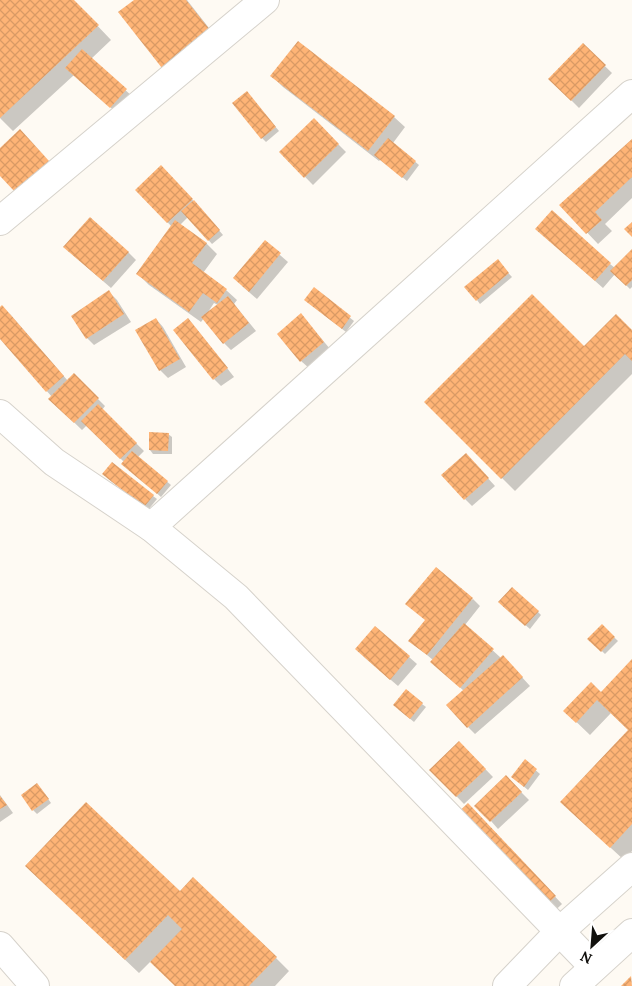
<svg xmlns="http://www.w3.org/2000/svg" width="632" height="986" font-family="Lora,serif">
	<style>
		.shadow { fill: #0003; fill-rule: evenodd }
		.building { fill: url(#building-cross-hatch) }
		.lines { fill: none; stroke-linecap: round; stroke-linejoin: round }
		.minor-casing { stroke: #d6d2cb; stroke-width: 30 }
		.major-casing { stroke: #d6d2cb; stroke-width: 30 }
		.minor { stroke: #fff; stroke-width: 28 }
		.major { stroke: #fff; stroke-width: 28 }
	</style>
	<defs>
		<pattern id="building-cross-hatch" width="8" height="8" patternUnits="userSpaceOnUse" patternTransform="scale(1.25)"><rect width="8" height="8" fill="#feb476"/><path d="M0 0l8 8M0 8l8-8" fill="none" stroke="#d99a65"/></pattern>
	</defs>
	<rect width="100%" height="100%" fill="#fefaf3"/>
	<g class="shadow">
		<path d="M0 0H73L111 40 91 59 133 97 118 114 74 75 13 131 0 118Z"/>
		<path d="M136 0H187L220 42 202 56 209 65 181 87Z"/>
		<path d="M583 45 612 73 579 108 550 79Z"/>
		<path d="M272 76 394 117 405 127 393 143 419 165 407 181 381 159 379 161 283 87Z"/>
		<path d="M251 97 279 131 266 142 262 138Z"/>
		<path d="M314 120 346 152 313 185 281 152Z"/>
		<path d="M632 140V198L605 224 612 231 598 244 561 205Z"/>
		<path d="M169 175 199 207 223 235 212 244 188 217 180 225 206 243 217 254 203 273 226 290 237 300 234 304 256 331 231 350 224 343 204 318 201 322 149 285 138 274 172 227 137 190ZM214 303 218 305 208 312Z"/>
		<path d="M544 236 610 264 615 268 632 250V287L630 289 615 274 603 288Z"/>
		<path d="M265 242 288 262 257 299 242 286Z"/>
		<path d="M128 252 136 260 111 288 73 255Z"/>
		<path d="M497 261 512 277 480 304 477 300Z"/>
		<path d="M314 289 354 321 346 332 309 303Z"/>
		<path d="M109 292 117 300 131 322 94 345 87 338Z"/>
		<path d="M0 309 10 314 68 381 98 399 105 406 102 410 144 451 138 457 171 485 161 497 127 467 124 462 87 425 82 430 50 399 52 397 0 338Z"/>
		<path d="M156 319 163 327 186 367 168 378 160 370Z"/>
		<path d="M308 323 331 350 309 368 301 361Z"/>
		<path d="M195 327 234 377 221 386 214 379Z"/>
		<path d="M632 331V374L515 491 426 402Z"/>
		<path d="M168 434 172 437V454H153L150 450Z"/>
		<path d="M473 462 495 486 472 506 465 499Z"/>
		<path d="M107 478 153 496 157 499 148 510Z"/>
		<path d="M473 599 480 606 465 625 501 658 510 664 530 686 475 734 468 727 464 691 439 669 433 660 410 641Z"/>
		<path d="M503 606 538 612 541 615 530 629Z"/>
		<path d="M602 626 618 641 605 654 589 639Z"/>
		<path d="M375 627 417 664 398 686 364 657Z"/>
		<path d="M632 661V851L624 860 575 815 629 730 611 713 590 735 565 711 602 694Z"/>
		<path d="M422 704 426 707 414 722 398 709Z"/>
		<path d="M459 742 493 777 464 804 431 770Z"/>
		<path d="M525 761 540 774 528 790 516 780Z"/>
		<path d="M506 777 529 800 498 829 491 821Z"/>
		<path d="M41 789 51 803 37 814 33 810Z"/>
		<path d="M0 795 13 813 0 822Z"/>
		<path d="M476 812 562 904 545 920Z"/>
		<path d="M41 880 181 893 276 958 289 971 275 986H176L151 961 139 973Z"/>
	</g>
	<g class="building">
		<path d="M0 0H74L99 25 0 118Z"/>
		<path d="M134 0H186L210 30 169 77 118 12Z"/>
		<path d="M298 41 395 116 368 151 270 76Z"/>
		<path d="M583 43 606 65 571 101 548 79Z"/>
		<path d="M82 49 127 89 110 108 65 68Z"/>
		<path d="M247 91 276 127 261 139 232 103Z"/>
		<path d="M314 118 339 144 304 178 279 152Z"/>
		<path d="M20 129 49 161 15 192 0 176V148Z"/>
		<path d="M388 138 416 161 402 178 374 155Z"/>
		<path d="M632 139V177L595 212 602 220 586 234 559 205Z"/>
		<path d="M161 165 193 199 167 223 135 190Z"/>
		<path d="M194 200 220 230 208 241 181 211Z"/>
		<path d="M552 210 611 263 595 281 535 229Z"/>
		<path d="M90 217 129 252 103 281 63 247Z"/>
		<path d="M175 220 207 243 192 263 227 289 217 303 203 293 189 312 136 274Z"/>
		<path d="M632 222V237L624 229Z"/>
		<path d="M265 240 281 253 249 292 233 278Z"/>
		<path d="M632 249V280L626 286 610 271Z"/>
		<path d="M498 259 509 273 476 301 464 287Z"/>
		<path d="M314 287 351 316 342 329 304 300Z"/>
		<path d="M109 290 124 314 86 339 71 316Z"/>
		<path d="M532 294 584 346 616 314 632 330V361L625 354 501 479 424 402Z"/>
		<path d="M228 296 249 323 223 344 201 317Z"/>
		<path d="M2 305 64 376 46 392 0 339V307Z"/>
		<path d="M301 313 324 342 300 362 277 334Z"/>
		<path d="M156 318 180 359 159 371 135 330Z"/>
		<path d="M188 318 228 368 213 380 173 330Z"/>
		<path d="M74 373 99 398 74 423 48 399Z"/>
		<path d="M98 404 137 443 120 459 81 421Z"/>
		<path d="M149 432 169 433 168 451 149 450Z"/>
		<path d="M132 451 168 481 157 494 121 464Z"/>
		<path d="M466 453 489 478 464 500 441 475Z"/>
		<path d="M112 462 154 495 144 507 102 474Z"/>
		<path d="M436 567 473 598 427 655 408 641 425 620 405 604Z"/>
		<path d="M512 587 539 611 525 626 498 602Z"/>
		<path d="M464 623 494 649 460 688 430 662Z"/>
		<path d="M602 624 615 637 601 652 587 639Z"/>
		<path d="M375 626 410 656 390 680 355 649Z"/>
		<path d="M503 655 523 677 467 728 446 705Z"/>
		<path d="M632 659V824L610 848 560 802 628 730 597 700 576 723 563 711 591 682 601 692Z"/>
		<path d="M406 689 423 703 410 719 393 705Z"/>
		<path d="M459 741 486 769 456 797 429 770Z"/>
		<path d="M525 759 537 769 524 787 511 777Z"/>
		<path d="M506 775 522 792 490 822 474 806Z"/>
		<path d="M37 783 49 799 32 811 21 795Z"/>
		<path d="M0 796 7 805 0 809Z"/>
		<path d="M86 802 180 891 193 877 277 957 249 986H175L150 962 182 929 168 915 125 960 25 866Z"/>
		<path d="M468 803 556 896 537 913 450 820Z"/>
		<path d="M631 976 632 986H621Z"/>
	</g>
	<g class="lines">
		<defs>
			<g id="minor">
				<path d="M0 221 265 0"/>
				<path d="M0 414 54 462 151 527 236 597 594 967"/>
				<path d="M151 527 632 94"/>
				<path d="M0 946 35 986"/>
			</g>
			<g id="major">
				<path d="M507 986 560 931 632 867"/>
				<path d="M574 986 632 933"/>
			</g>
		</defs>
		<use href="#minor" class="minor-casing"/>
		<use href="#major" class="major-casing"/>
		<use href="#minor" class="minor"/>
		<use href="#major" class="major"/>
	</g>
	<g transform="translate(592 946) rotate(206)" stroke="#ffffff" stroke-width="4" paint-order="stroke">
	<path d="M0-4L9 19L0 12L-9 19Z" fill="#11100d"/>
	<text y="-8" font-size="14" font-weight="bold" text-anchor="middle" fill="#11100d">N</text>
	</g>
</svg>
